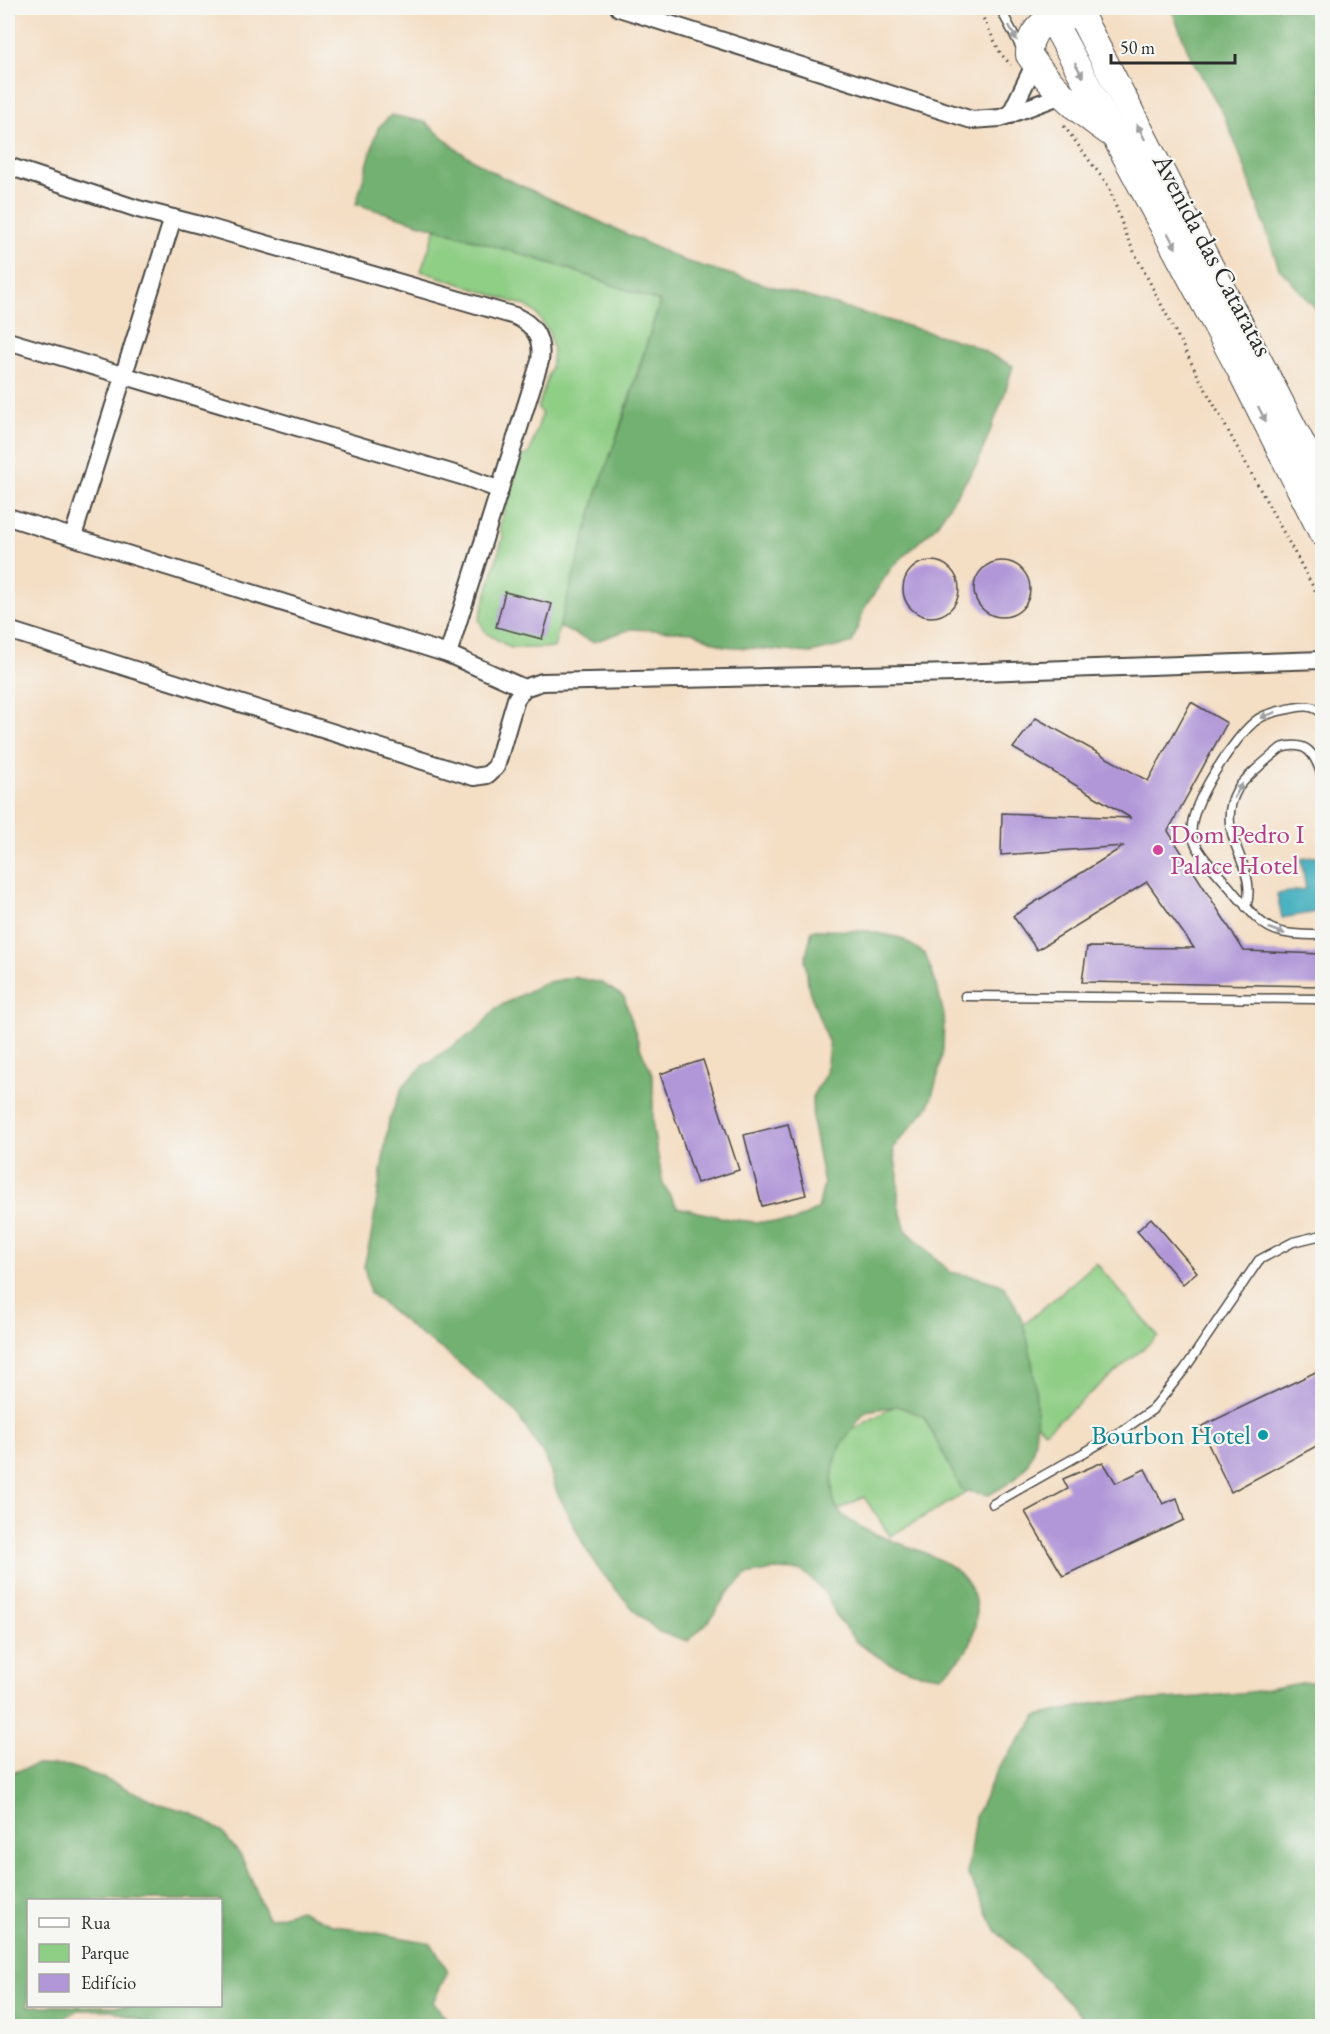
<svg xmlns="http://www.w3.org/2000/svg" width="1330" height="2034" font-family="'EB Garamond',serif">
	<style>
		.green { fill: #8fce85; stroke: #5d7c58; stroke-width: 1.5 }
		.forest { fill: #73b172; stroke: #4f6e4e; stroke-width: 1.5; fill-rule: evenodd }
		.water { fill: #3fadbd; stroke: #356c74; stroke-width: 1.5 }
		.building { fill: #b197d8 }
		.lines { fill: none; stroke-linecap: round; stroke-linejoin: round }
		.lane-casing { stroke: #494642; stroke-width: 11 }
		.street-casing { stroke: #494642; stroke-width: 20 }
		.primary-casing { stroke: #494642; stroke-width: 28 }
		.path { stroke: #494642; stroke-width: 3; stroke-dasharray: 1.5 4.5; stroke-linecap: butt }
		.lane { stroke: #fff; stroke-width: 8 }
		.street { stroke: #fff; stroke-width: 16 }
		.primary { stroke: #fff; stroke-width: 26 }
		.oneway { fill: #a0a0a0 }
		.hotel-dot { fill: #d1479c; stroke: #f6f6f2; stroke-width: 2 }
		.culture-dot { fill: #0f9aa8; stroke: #f6f6f2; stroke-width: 2 }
		.labels { text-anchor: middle; stroke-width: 4.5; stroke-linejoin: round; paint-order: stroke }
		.street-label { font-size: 27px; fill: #2b2b2b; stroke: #f6f6f2 }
		.hotel-label { font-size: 27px; fill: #b23c85; stroke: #f6f6f2; text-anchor: start }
		.culture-label { font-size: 27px; fill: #0d838f; stroke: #f6f6f2; text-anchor: end }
	</style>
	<rect width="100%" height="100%" fill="#f6f6f2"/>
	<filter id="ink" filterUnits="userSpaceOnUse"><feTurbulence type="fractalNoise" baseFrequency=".0167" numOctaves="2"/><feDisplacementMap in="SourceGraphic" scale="12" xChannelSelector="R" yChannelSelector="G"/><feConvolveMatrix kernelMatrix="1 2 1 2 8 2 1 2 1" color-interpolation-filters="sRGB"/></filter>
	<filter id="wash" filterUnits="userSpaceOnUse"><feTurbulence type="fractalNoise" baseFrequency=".008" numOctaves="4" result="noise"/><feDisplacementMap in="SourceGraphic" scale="24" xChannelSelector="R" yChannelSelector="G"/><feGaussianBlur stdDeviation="1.35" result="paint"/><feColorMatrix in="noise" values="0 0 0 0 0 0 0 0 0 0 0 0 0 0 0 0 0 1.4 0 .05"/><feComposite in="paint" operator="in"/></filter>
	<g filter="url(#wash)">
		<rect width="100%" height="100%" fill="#f4dec4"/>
		<g class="green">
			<path d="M436 228 566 268 660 301C624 417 584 531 554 648H511L486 633 479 620 503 537 499 528 521 457 529 454 542 414 538 408 551 367 553 350 549 332 536 313 526 306 421 271Z"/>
			<path d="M1096 1263 1158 1336 1045 1432 982 1360Z"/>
			<path d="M912 1396 971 1490 890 1536 864 1497 810 1523 779 1472Z"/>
		</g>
		<g class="forest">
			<path d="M1171 8H1322V311L1320 313 1279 268 1244 165 1223 113 1191 58Z"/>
			<path d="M391 115 425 122 459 151 498 175 685 261 969 344 1013 366 1003 399 977 464 936 526 892 567 865 607 852 643 811 653 723 646 693 632 631 629 593 642 559 627 598 489 622 423 660 302 566 268 356 204 378 128Z"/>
			<path d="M812 930 868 931 901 938 925 954 936 983 944 1015 943 1049 938 1075 929 1106 893 1148 898 1175V1204L906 1230 950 1272 976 1277 1003 1285C1008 1294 1015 1303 1019 1313 1033 1345 1044 1426 1030 1459 1022 1477 1005 1486 989 1495L962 1490C948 1465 937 1440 923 1416L897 1406 866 1411C855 1425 842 1441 836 1458 832 1471 829 1500 839 1511 875 1552 980 1544 976 1616 974 1648 964 1657 941 1676L914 1672 885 1661 856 1642 837 1617 825 1592 802 1571 773 1570 746 1575 726 1595 710 1620 688 1641 659 1632 636 1612 617 1591 598 1568 583 1544 556 1490 547 1460 514 1410 490 1389 443 1350 419 1334 370 1293 364 1266 371 1237 389 1120 403 1086 423 1066 478 1029 496 1008 544 983 573 977 602 983 624 997 641 1050 653 1075V1129L663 1184 677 1207 729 1219 755 1222H792L818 1209 824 1183 813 1126 812 1097 826 1073 829 1044 809 990 805 960Z"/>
			<path d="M1322 1681V2026H1092L996 1930 967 1873 975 1817 999 1767 1037 1716 1096 1703 1199 1697 1250 1692 1307 1682Z"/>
			<path d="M36 1765 69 1766 98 1776 161 1804 192 1813 221 1831 241 1856 268 1919 300 1910 332 1925 431 1943 448 1971 433 2002 452 2026H156L112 2010H77L52 2026H8V1774ZM220 1900V2006H28V1900Z"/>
		</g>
		<path class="water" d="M1322 855V911L1282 918 1277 894 1306 889 1301 859Z"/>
		<g id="blocks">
			<g class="building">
				<circle cx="1002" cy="589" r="28"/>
				<circle cx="931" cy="589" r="28"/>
				<path d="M505 592 552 604 542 639 496 627Z"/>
				<path d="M1191 702 1227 723 1168 831 1244 951 1322 954V986L1082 982 1087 947 1194 948 1147 882 1037 950 1013 916 1124 846 1001 855 1002 813 1131 818 1013 748 1036 718 1148 781Z"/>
				<path d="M703 1060 739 1170 697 1183 660 1074Z"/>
				<path d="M788 1124 806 1195 762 1206 744 1135Z"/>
				<path d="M1151 1218 1197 1272 1183 1284 1137 1231Z"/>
				<path d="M1322 1369V1443L1231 1492 1200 1427Z"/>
				<path d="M1103 1462 1116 1483 1145 1469 1163 1504 1177 1498 1184 1520 1063 1576 1025 1512 1068 1489 1063 1479Z"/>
			</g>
		</g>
	</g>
	<g filter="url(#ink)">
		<use href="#blocks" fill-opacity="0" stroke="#494642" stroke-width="1.5"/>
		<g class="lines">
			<defs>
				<g id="lane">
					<path d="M1000 8 1020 46 1025 51"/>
					<path d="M1322 713C1313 705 1305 706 1293 708 1281 711 1269 712 1258 719 1236 734 1187 807 1192 834 1195 852 1219 874 1231 889 1266 930 1267 935 1322 935"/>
					<path d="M1246 907C1260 866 1212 835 1237 790 1243 779 1270 757 1281 748 1307 740 1315 754 1322 776"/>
					<path d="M965 996 1322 999"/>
					<path d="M993 1504 1122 1431 1152 1410 1184 1370 1259 1260 1293 1242 1322 1235"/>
				</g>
				<g id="street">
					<path d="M619 8 972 120 1000 118 1062 95"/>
					<path d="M1010 115 1035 63"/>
					<path d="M8 166 138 209 204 226 515 316C535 325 543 339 540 361L448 654"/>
					<path d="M8 341 468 478 500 490"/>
					<path d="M8 517 448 654 524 688"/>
					<path d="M73 536 173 218"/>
					<path d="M8 630 474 777 487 775 496 767 516 699 524 688 542 682 956 673 1322 660"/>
				</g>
				<g id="primary">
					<path d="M1046 8 1240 370 1322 533"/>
					<path d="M1077 8 1322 483"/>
					<path d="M1066 17C1044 15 1028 34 1029 55 1050 86 1079 112 1110 133"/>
				</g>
			</defs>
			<use href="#lane" class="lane-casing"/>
			<use href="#street" class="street-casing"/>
			<use href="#primary" class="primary-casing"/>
			<g class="path">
				<path d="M978 8 1001 54 1011 65"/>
				<path d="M1064 126 1109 187 1127 238 1195 370 1322 603"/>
			</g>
			<use href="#lane" class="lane"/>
			<use href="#street" class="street"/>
			<use href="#primary" class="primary"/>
		</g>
		<defs><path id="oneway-solid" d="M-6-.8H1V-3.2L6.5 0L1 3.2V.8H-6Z" transform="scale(1.5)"/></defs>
		<g class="oneway">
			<use href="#oneway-solid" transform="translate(1013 33) rotate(63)"/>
			<use href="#oneway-solid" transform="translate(1079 70) rotate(61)"/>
			<use href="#oneway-solid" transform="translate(1141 132) rotate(-117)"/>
			<use href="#oneway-solid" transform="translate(1172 241) rotate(62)"/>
			<use href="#oneway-solid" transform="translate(1262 414) rotate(63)"/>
			<use href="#oneway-solid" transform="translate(1268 715) rotate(159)"/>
			<use href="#oneway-solid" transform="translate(1238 791) rotate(-60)"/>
			<use href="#oneway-solid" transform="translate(1277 931) rotate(20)"/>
		</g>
	</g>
	<circle class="hotel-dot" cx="1158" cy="850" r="6"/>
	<circle class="culture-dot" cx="1263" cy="1435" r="6"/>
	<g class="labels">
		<g class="street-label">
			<text transform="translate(1213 255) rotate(62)" y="9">Avenida das Cataratas</text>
		</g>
		<g class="hotel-label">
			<text x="1170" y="843">Dom Pedro I<tspan x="1170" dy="31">Palace Hotel</tspan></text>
		</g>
		<g class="culture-label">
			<text x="1251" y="1444">Bourbon Hotel</text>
		</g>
	</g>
	<rect width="1330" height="2034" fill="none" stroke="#f6f6f2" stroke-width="30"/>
	<rect x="27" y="1899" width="195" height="108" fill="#f6f6f2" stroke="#a5a5a2" stroke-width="1.5"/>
	<rect x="39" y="1918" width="30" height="9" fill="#ffffff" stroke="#a5a5a2" stroke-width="1.5"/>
	<text x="81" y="1929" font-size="18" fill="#2b2b2b">Rua</text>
	<rect x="39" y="1944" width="30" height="18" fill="#8fce85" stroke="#a5a5a2" stroke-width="1.5"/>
	<text x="81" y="1959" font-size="18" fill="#2b2b2b">Parque</text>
	<rect x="39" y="1974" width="30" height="18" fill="#b197d8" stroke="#a5a5a2" stroke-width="1.5"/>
	<text x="81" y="1989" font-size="18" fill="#2b2b2b">Edifício</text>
	<path d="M1111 54v9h124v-9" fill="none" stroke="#2b2b2b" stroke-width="3"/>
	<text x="1120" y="54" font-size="18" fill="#2b2b2b" stroke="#f6f6f2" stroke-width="4.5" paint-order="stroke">50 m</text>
</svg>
